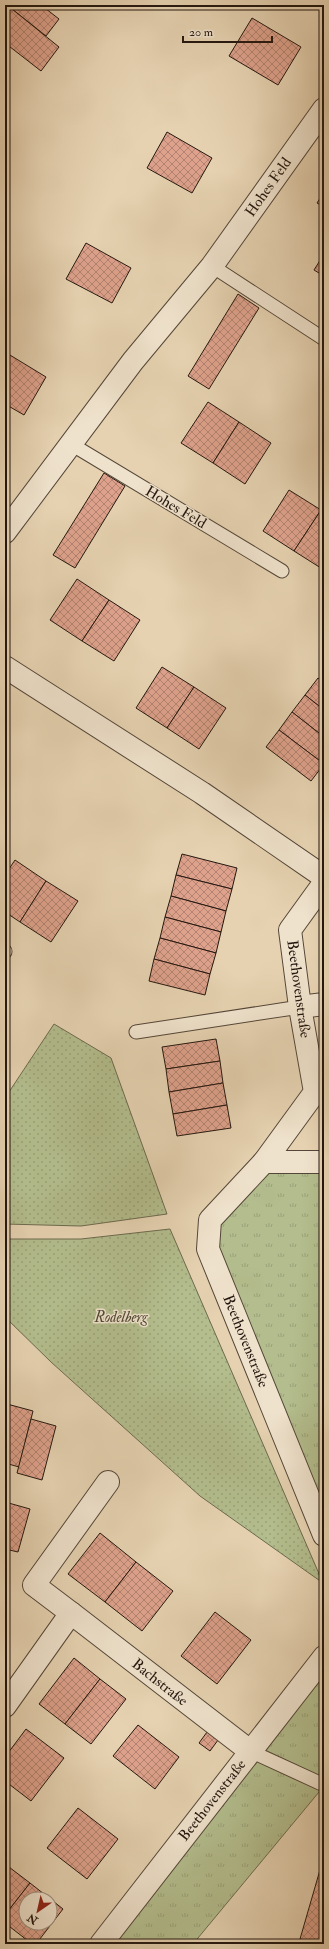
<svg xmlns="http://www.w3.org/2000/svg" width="329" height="1949" font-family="'IM FELL Double Pica',serif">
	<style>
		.grass { fill: url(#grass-tufts); stroke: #6c6a4e }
		.park { fill: url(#park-dots); stroke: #6c6a4e }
		.building { fill: url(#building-cross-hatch); stroke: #24170f; fill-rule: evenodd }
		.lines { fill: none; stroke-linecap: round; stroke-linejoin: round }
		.lane-casing { stroke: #544638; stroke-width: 15 }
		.street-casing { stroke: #544638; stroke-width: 24 }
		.lane { stroke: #efe2cc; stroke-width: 13 }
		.street { stroke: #efe2cc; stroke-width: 22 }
		.labels { text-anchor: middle; stroke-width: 3; stroke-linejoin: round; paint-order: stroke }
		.street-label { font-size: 15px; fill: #24170f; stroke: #efe2cc }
		.park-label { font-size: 15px; font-style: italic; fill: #4f4935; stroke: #efe2cc }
	</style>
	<defs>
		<pattern id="grass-tufts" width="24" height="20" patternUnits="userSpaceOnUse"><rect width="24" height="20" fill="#b3bd8d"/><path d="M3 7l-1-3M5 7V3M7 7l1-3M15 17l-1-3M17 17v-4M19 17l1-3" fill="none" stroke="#9aa278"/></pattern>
		<pattern id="park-dots" width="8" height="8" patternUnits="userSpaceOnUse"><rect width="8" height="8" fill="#b3bd8d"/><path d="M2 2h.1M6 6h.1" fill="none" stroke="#9aa278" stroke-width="1.8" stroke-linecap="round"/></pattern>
		<pattern id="building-cross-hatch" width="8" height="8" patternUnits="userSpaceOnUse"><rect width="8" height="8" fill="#dea28c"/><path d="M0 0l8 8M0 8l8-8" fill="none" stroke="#b48371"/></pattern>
	</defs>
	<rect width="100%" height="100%" fill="#e6d2b1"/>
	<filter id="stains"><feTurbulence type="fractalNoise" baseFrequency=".005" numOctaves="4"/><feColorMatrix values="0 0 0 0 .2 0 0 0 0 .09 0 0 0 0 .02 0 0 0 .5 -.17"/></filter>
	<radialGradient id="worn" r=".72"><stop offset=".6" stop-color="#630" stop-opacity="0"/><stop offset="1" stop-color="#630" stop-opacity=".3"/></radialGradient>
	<g class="grass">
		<path d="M264 1162H324V1535L208 1249 210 1220Z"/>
		<path d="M324 1658V1786L193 1944H105Z"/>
	</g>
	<g class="park">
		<path d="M54 1024 111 1058 167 1214 81 1226 5 1224V1098Z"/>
		<path d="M170 1229 323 1583 200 1496 51 1362 5 1317V1239H81Z"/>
	</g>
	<g class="building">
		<path d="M7 5H41L59 19 46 36Z"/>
		<path d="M7 5 59 47 41 71 5 43V7Z"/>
		<path d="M252 18 301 47 278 85 229 56Z"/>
		<path d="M167 132 212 158 192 193 147 168Z"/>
		<path d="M324 192V207L317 203Z"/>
		<path d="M86 243 131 268 112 303 66 279Z"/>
		<path d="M324 254V276L314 270Z"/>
		<path d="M238 294 259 308 209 389 188 376Z"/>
		<path d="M5 352 46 377 24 415 5 404Z"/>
		<path d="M208 402 239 422 213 463 181 443Z"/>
		<path d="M239 422 271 443 245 484 213 463Z"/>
		<path d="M104 473 125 486 75 568 53 555Z"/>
		<path d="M289 490 321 510 294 551 263 531Z"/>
		<path d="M321 510 324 512V570L294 551Z"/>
		<path d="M77 579 109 600 82 641 50 620Z"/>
		<path d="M109 600 140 620 114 661 82 641Z"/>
		<path d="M162 667 194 687 167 728 136 708Z"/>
		<path d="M318 678 324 683V710L305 695Z"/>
		<path d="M194 687 226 708 199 749 167 728Z"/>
		<path d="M305 695 324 710V737L292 712Z"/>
		<path d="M292 712 324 737V764L279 730Z"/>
		<path d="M279 730 324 764 311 781 266 747Z"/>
		<path d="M182 854 237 868 232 889 176 875Z"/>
		<path d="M15 860 46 881 20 922 5 912V875Z"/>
		<path d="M176 875 232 889 226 911 171 896Z"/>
		<path d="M46 881 78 901 51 942 20 922Z"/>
		<path d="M171 896 226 911 221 932 165 917Z"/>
		<path d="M165 917 221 932 216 953 160 938Z"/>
		<path d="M160 938 216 953 210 974 154 959Z"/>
		<path d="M154 959 210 974 205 995 149 981Z"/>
		<path d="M216 1039 220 1061 166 1069 162 1047Z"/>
		<path d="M220 1061 223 1083 169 1092 166 1069Z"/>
		<path d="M223 1083 227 1105 173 1114 169 1092Z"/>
		<path d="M227 1105 231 1128 177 1136 173 1114Z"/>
		<path d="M7 1404 33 1411 19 1467 5 1463V1410Z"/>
		<path d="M31 1419 56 1426 42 1480 17 1473Z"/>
		<path d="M5 1502 30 1509 18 1552 5 1549Z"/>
		<path d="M100 1533 136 1562 105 1602 68 1574Z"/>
		<path d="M136 1562 173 1591 142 1631 105 1602Z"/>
		<path d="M215 1612 251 1640 217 1684 181 1656Z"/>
		<path d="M74 1658 100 1679 65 1724 39 1704Z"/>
		<path d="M100 1679 126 1699 91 1744 65 1724Z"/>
		<path d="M138 1725 179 1757 155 1789 113 1756Z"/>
		<path d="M210 1728 221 1736 210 1751 199 1743Z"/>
		<path d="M26 1729 64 1758 31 1801 5 1781V1757Z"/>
		<path d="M78 1808 118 1839 87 1879 47 1848Z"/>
		<path d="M324 1856V1944H318L300 1939Z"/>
		<path d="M5 1864 30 1883 5 1915Z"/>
		<path d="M30 1883 63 1909 36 1944H32L5 1923V1915ZM26 1899H50V1923H26Z"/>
	</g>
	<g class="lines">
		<defs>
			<g id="lane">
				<path d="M212 266 324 339"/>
				<path d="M71 444 282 571"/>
				<path d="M5 951V952"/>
				<path d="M136 1032 300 1007"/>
				<path d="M250 1751 324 1785"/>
			</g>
			<g id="street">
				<path d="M5 532 133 361 212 266 324 109"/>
				<path d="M5 667 202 793 324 877"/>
				<path d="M324 883 290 930 300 1007 315 1092 264 1162 210 1220 208 1249 324 1535"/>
				<path d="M300 1007 324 1004"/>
				<path d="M264 1162H324"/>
				<path d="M71 1613 34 1585 108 1482"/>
				<path d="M5 1706 71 1613 250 1751"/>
				<path d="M101 1944 324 1657"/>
			</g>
		</defs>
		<use href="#lane" class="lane-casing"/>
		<use href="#street" class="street-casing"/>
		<use href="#lane" class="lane"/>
		<use href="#street" class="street"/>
	</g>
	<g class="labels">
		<g class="street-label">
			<text transform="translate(268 187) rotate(-55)" y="5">Hohes Feld</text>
			<text transform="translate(176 507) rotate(31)" y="5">Hohes Feld</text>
			<text transform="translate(299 989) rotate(82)" y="5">Beethovenstraße</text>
			<text transform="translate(246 1341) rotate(68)" y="5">Beethovenstraße</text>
			<text transform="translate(160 1682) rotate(38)" y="5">Bachstraße</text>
			<text transform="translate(212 1800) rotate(-52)" y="5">Beethovenstraße</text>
		</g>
		<g class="park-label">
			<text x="121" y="1322">Rodelberg</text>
		</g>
	</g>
	<rect width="329" height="1949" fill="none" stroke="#e6d2b1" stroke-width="20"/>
	<rect x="6" y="6" width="317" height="1937" fill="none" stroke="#24170f" stroke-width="2"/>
	<rect x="10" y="10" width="309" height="1929" fill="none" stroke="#24170f"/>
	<g transform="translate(38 1911) rotate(214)"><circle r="19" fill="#efe2cc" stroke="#9e9180"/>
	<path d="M0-3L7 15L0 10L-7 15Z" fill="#8f2418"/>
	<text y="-6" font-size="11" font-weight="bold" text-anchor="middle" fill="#24170f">N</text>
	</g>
	<path d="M183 36v6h89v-6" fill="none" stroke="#24170f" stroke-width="2"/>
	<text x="189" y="36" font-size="12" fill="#24170f" stroke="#efe2cc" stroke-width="3" paint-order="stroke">20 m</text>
	<rect width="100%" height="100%" filter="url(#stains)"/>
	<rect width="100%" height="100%" fill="url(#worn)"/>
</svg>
